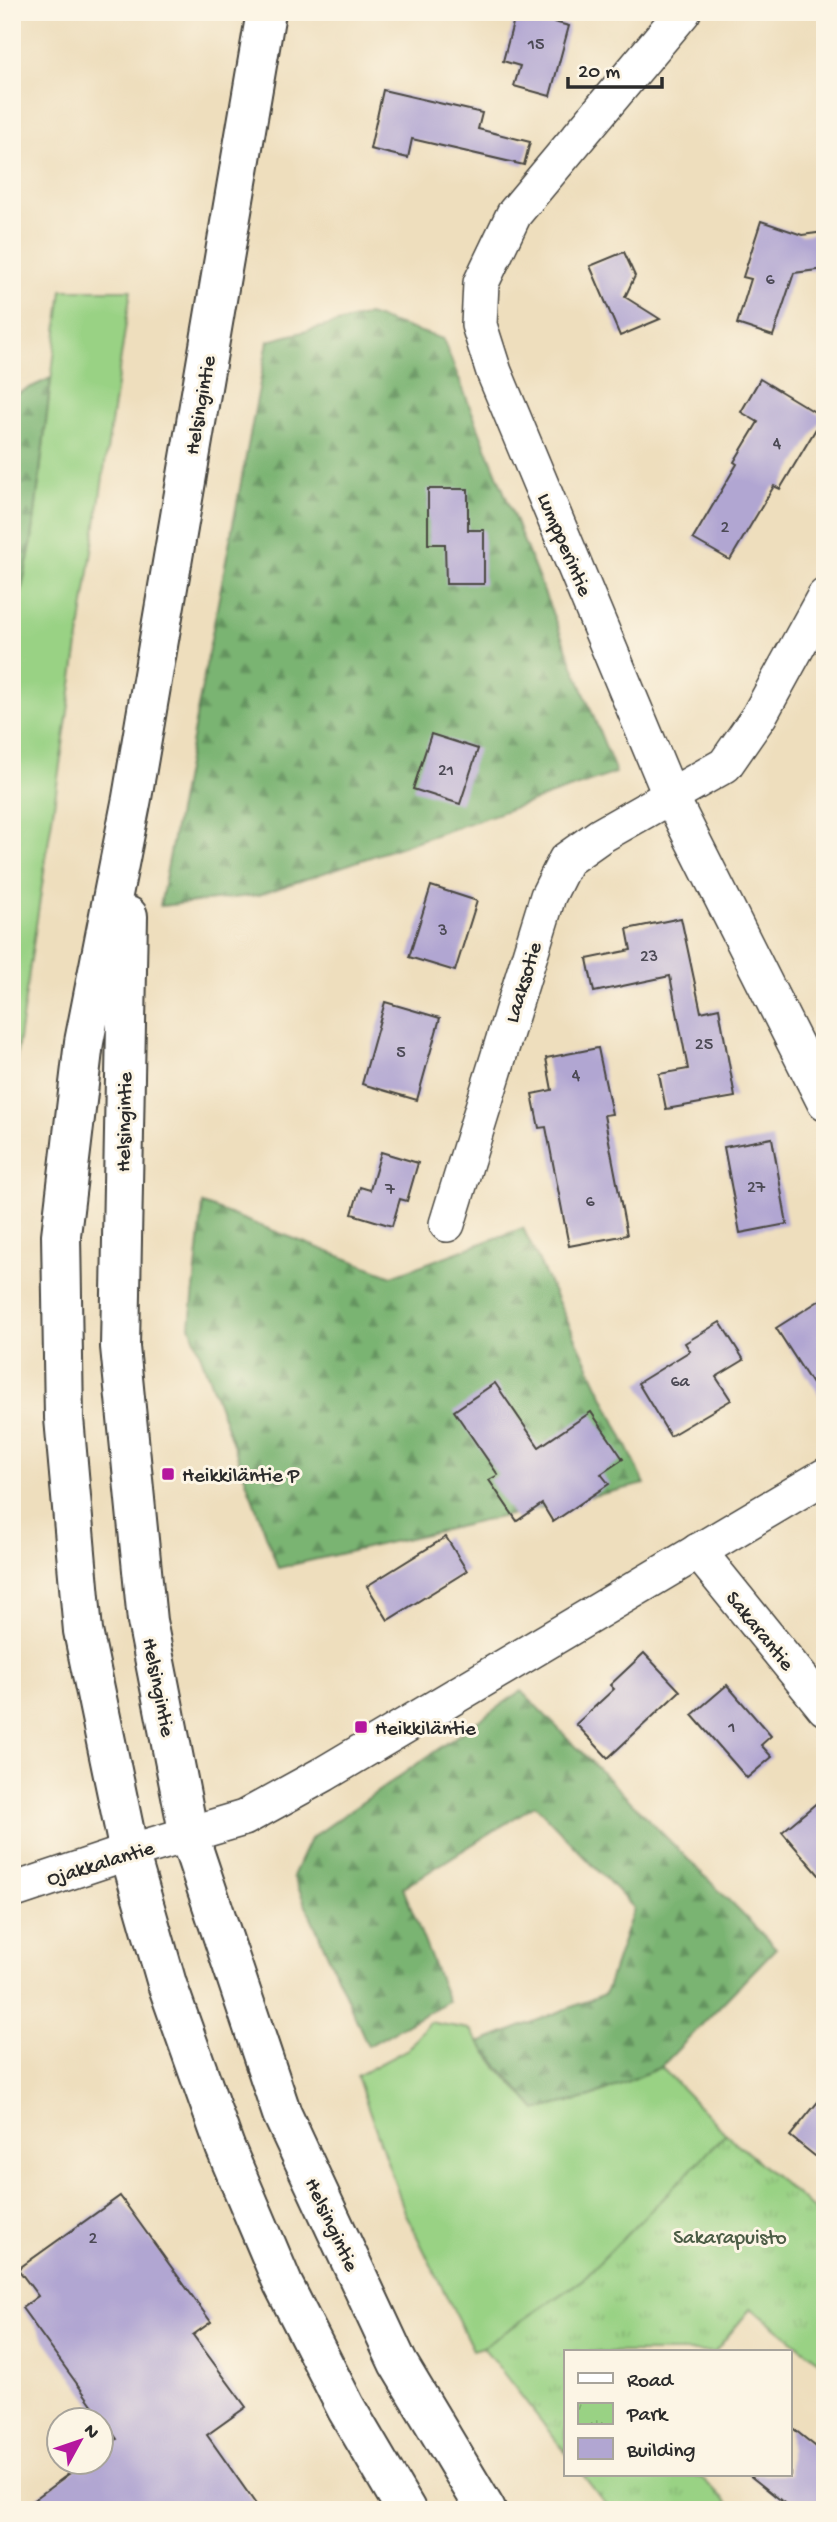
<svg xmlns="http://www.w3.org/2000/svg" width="837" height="2522" font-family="'Gochi Hand',sans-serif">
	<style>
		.grass { fill: #99d284; stroke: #627e58; stroke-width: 2 }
		.forest { fill: url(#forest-firs); stroke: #52704e; stroke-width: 2 }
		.park { fill: url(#park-tufts); stroke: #627e58; stroke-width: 2 }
		.building { fill: #b1a6d2 }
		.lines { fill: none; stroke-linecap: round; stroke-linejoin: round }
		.minor-casing { stroke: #484641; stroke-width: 38 }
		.major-casing { stroke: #484641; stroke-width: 42 }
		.minor { stroke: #fff; stroke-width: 35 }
		.major { stroke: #fff; stroke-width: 38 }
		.poi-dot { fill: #b5179e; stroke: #fcf5e5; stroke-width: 2.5 }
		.labels { text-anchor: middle; stroke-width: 6; stroke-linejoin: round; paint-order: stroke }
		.number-label { font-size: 18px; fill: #4c4a55 }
		.street-label { font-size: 21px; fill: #2b2b2b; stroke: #fcf5e5 }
		.poi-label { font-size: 21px; fill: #2b2b2b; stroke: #fcf5e5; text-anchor: start }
		.park-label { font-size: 21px; fill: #4c5d46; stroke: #fcf5e5 }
	</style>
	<defs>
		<pattern id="forest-firs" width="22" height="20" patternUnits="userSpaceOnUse" patternTransform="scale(1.75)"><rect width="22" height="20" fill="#7ab472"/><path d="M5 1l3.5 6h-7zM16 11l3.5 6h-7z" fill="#64935e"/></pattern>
		<pattern id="park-tufts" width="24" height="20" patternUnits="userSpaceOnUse" patternTransform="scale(1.75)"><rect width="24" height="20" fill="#99d284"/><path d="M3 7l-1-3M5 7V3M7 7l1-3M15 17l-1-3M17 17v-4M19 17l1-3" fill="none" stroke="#84b472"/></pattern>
	</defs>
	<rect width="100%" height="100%" fill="#fcf5e5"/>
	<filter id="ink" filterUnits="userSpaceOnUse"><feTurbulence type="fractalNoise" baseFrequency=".0143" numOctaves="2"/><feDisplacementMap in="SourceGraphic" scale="14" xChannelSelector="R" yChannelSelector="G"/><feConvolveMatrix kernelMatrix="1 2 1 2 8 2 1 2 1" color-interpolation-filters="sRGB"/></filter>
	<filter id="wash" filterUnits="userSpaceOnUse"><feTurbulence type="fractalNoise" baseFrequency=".00686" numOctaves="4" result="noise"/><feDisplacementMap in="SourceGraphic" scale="28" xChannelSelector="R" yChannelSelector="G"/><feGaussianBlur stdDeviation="1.57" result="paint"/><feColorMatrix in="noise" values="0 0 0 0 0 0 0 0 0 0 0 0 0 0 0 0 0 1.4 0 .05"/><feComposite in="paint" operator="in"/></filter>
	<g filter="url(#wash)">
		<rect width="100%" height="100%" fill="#eedebd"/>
		<g class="grass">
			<path d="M62 290H131L12 1086V635L32 540Z"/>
			<path d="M429 2022 469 2029 498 2068 536 2110 591 2097 661 2067 726 2134 582 2280 483 2347 473 2350 405 2212 357 2076 408 2049Z"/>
		</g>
		<g class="forest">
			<path d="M368 315 443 339 616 773 259 895 160 906 268 341Z"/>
			<path d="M51 378 32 540 12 635V396Z"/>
			<path d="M203 1204 392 1276 523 1228 645 1484 278 1568 190 1326Z"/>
			<path d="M521 1691 776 1948 661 2067 591 2097 536 2110 479 2043 605 1994 634 1908 535 1805 403 1888 448 2001 368 2046 293 1876 310 1839Z"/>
		</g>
		<g class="park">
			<path d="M726 2134 825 2219V2366L751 2308 715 2352H566V2453L483 2347 582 2280Z"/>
			<path d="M583 2475H698L737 2510H610Z"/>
		</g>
		<g id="blocks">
			<g class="building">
				<path d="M516 12 569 26 550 96 514 86 520 66 503 61Z"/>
				<path d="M383 90 482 113 478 129 530 142 524 165 412 139 408 158 370 149Z"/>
				<path d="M761 221 802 235 825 232V269L794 273 773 336 737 324 751 279 743 277Z"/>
				<path d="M624 252 635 276 625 297 660 319 620 336 590 266Z"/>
				<path d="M760 379 823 417 780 489 774 486 730 560 693 539 737 464 734 462 758 422 741 412Z"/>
				<path d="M428 489H468V530H484V584H446L445 544H428Z"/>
				<path d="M431 734 478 749 460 804 413 789Z"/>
				<path d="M431 886 477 901 455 971 409 957Z"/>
				<path d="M681 918 701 1012 719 1008 735 1097 666 1109 659 1074 688 1069 670 976 594 992 587 959 631 950 627 929Z"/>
				<path d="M385 1002 440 1018 417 1100 362 1084Z"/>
				<path d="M598 1048 612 1114 604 1115 627 1235 569 1246 546 1127 539 1128 532 1094 552 1090 546 1058Z"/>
				<path d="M772 1138 787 1224 740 1233 724 1147Z"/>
				<path d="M381 1152 418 1163 407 1201 400 1199 392 1226 352 1214 360 1187 370 1190Z"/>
				<path d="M825 1297V1404L776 1328Z"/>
				<path d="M720 1322 744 1360 716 1377 731 1400 670 1436 638 1383 690 1351 685 1343Z"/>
				<path d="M495 1383 539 1447 591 1412 623 1459 601 1474 609 1484 553 1522 542 1504 517 1521 489 1480 498 1475 454 1411Z"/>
				<path d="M446 1537 467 1571 388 1620 367 1586Z"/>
				<path d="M644 1653 680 1691 608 1758 576 1724 614 1689 610 1685Z"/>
				<path d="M727 1685 771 1736 761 1745 772 1757 747 1778 692 1715Z"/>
				<path d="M825 1796V1882L782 1832Z"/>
				<path d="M825 2093V2164L790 2136Z"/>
				<path d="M120 2196 211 2322 193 2335 246 2407 207 2435 260 2510H20L85 2462H102V2451L117 2439 22 2308 38 2296 18 2269Z"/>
				<path d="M790 2426 825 2454V2510H793L749 2475H790Z"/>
			</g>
		</g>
	</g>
	<g filter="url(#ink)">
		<use href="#blocks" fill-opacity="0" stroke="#484641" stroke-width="2"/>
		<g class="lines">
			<defs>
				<g id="minor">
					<path d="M683 12 514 214 481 283 479 325 494 372 671 797 825 1103"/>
					<path d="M447 1224 548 896 566 860 600 836 725 765 759 716 825 596"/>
					<path d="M698 1551 825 1708"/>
					<path d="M12 1891 129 1852 244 1818 324 1774 825 1476"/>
				</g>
				<g id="major">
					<path d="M266 12 132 798 84 1042 61 1235 64 1418 83 1631 129 1852 167 1984 225 2147 283 2284 346 2408 406 2510"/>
					<path d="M128 916 120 1347 147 1621 189 1836 282 2114 398 2363 486 2510"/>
				</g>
			</defs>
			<use href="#minor" class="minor-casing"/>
			<use href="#major" class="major-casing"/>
			<use href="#minor" class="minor"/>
			<use href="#major" class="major"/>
		</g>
	</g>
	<g class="poi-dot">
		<rect x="161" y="1467" width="14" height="14" rx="3.5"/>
		<rect x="354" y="1720" width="14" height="14" rx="3.5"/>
	</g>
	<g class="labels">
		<g class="number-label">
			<text x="536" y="49">15</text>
			<text x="770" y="284">6</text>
			<text x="777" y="448">4</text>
			<text x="725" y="532">2</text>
			<text x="446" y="775">21</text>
			<text x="443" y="935">3</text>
			<text x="649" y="961">23</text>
			<text x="704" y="1049">25</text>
			<text x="401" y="1057">5</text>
			<text x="576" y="1080">4</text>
			<text x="756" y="1192">27</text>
			<text x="390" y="1194">7</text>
			<text x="590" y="1206">6</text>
			<text x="680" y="1386">6a</text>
			<text x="732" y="1732">1</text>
			<text x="93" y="2243">2</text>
		</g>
		<g class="street-label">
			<text transform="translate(199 405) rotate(-80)" y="7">Helsingintie</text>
			<text transform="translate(566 544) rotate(67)" y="7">Lumpperintie</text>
			<text transform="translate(522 982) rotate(-73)" y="7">Laaksotie</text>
			<text transform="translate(123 1122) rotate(-89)" y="7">Helsingintie</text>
			<text transform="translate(761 1630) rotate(51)" y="7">Sakarantie</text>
			<text transform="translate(160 1687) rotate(79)" y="7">Helsingintie</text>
			<text transform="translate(100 1862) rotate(-17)" y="7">Ojakkalantie</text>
			<text transform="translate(333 2224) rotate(65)" y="7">Helsingintie</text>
		</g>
		<g class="poi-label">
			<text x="182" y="1481">Heikkiläntie P</text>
			<text x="375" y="1734">Heikkiläntie</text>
		</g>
		<g class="park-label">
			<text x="730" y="2243">Sakarapuisto</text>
		</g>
	</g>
	<rect width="837" height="2522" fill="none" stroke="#fcf5e5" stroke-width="42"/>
	<rect x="564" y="2350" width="228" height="126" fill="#fcf5e5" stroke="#a8a49b" stroke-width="2"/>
	<rect x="578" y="2373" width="35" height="10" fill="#ffffff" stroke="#a8a49b" stroke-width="2"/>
	<text x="627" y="2386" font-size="21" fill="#2b2b2b">Road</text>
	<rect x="578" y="2403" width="35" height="21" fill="url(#park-tufts)" stroke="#a8a49b" stroke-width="2"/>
	<text x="627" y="2420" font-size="21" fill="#2b2b2b">Park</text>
	<rect x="578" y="2438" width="35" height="21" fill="#b1a6d2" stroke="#a8a49b" stroke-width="2"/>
	<text x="627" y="2456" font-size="21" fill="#2b2b2b">Building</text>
	<g transform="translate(80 2441) rotate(50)"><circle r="33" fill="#fcf5e5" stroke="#a8a49b" stroke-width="2"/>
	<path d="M0-5L12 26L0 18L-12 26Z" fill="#b5179e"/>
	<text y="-10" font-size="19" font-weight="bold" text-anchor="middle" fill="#2b2b2b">N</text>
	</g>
	<path d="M568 77v10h94v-10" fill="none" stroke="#2b2b2b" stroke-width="3.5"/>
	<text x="578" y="77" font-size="21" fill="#2b2b2b" stroke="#fcf5e5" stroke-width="5" paint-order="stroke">20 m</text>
</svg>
